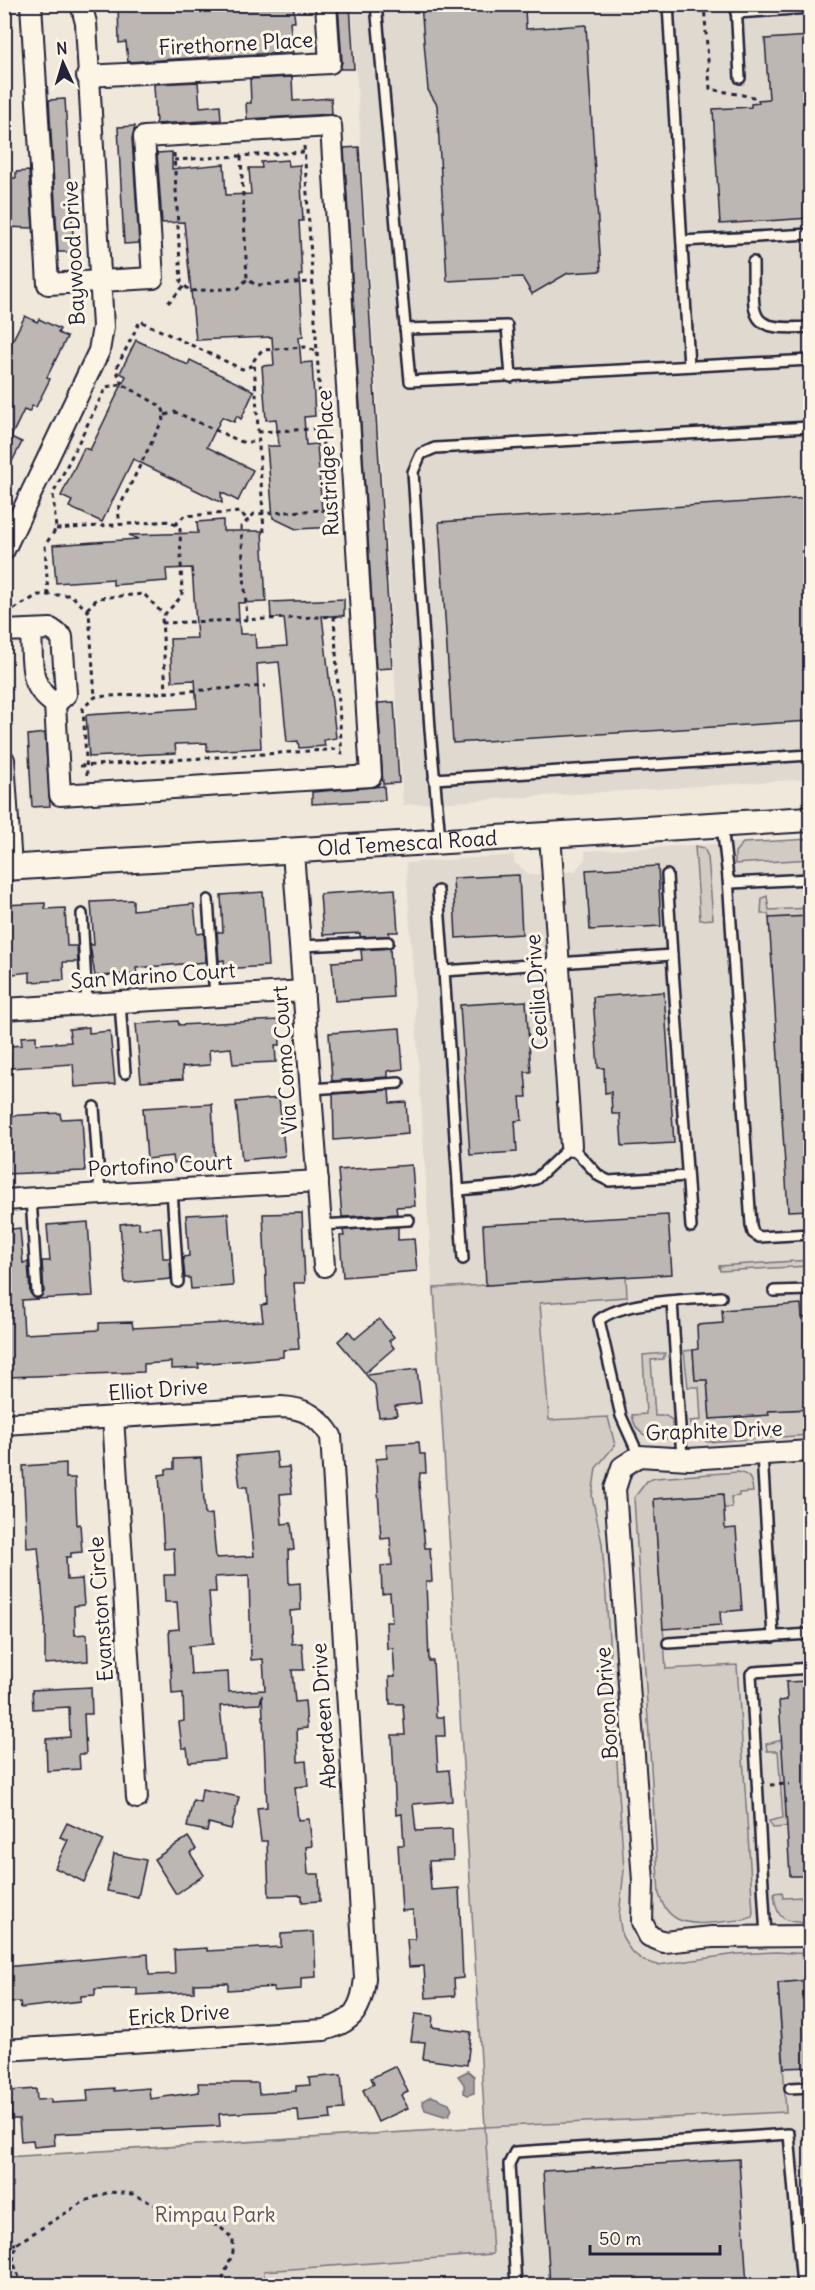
<svg xmlns="http://www.w3.org/2000/svg" width="815" height="2290" font-family="Delius,sans-serif">
	<style>
		.built { fill: #e0d9cf }
		.green { fill: #d1cbc3; stroke: #7a767f; stroke-width: 1.5 }
		.water { fill: #a6a2a2; stroke: #716f79; stroke-width: 1.5 }
		.building { fill: #bcb7b3; stroke: #22223b; stroke-width: 1.5; fill-rule: evenodd }
		.lines { fill: none; stroke-linecap: round; stroke-linejoin: round }
		.service-casing { stroke: #22223b; stroke-width: 14 }
		.minor-casing { stroke: #22223b; stroke-width: 24 }
		.tertiary-casing { stroke: #22223b; stroke-width: 28 }
		.path { stroke: #22223b; stroke-width: 3; stroke-dasharray: 4.5 4.5; stroke-linecap: butt }
		.service { stroke: #fcf5e5; stroke-width: 9 }
		.minor { stroke: #fcf5e5; stroke-width: 20 }
		.tertiary { stroke: #fcf5e5; stroke-width: 24 }
		.labels { text-anchor: middle; stroke-width: 6; stroke-linejoin: round; paint-order: stroke }
		.street-label { font-size: 21px; fill: #22223b; stroke: #fcf5e5 }
		.park-label { font-size: 21px; fill: #575564; stroke: #fcf5e5 }
	</style>
	<rect width="100%" height="100%" fill="#efe8db"/>
	<filter id="ink" filterUnits="userSpaceOnUse"><feTurbulence type="fractalNoise" baseFrequency=".0167" numOctaves="2"/><feDisplacementMap in="SourceGraphic" scale="12" xChannelSelector="R" yChannelSelector="G"/><feConvolveMatrix kernelMatrix="1 2 1 2 8 2 1 2 1" color-interpolation-filters="sRGB"/></filter>
	<g filter="url(#ink)">
		<g class="built">
			<path d="M352 5H810V779L403 805Z"/>
			<path d="M810 839V2285L265 2286 264 2271 493 2254 406 863 514 855V862L530 875 575 871 585 859V851Z"/>
		</g>
		<g class="green">
			<path d="M810 839V859L735 864V852L743 843Z"/>
			<path d="M695 846 704 848 708 857 713 919 700 920Z"/>
			<path d="M767 896 769 910 810 908V916L769 918 768 914H761L762 898Z"/>
			<path d="M810 1260V1266L720 1271 719 1266Z"/>
			<path d="M626 1277 627 1297 540 1303 549 1420 608 1417 615 1445 596 1468 592 1496 602 1543 607 1609 624 1870 619 1916 622 1936 631 1951 644 1961 658 1965 737 1954 776 1952 810 1954V1980L778 1983 786 2112 485 2127 493 2254 264 2271 265 2285 5 2286V2157L485 2127 434 1288Z"/>
			<path d="M693 1350 695 1380H707L710 1419 768 1415V1411L808 1409 810 1407V1435L708 1442 694 1437 690 1421 701 1420 699 1387H688L684 1351Z"/>
			<path d="M665 1353 663 1359 651 1360 655 1416H666L672 1420V1433L666 1439C647 1437 636 1436 632 1415L646 1414 643 1355Z"/>
			<path d="M738 1472C750 1474 752 1480 753 1492L739 1493V1496L731 1497 732 1508H724L722 1494 654 1499 666 1669 737 1665 753 1912 752 1917 744 1920C709 1921 671 1936 659 1894L634 1498 647 1481 655 1478Z"/>
			<path d="M782 1740 787 1827 773 1828 769 1821 783 1818 778 1751H767L766 1744Z"/>
			<path d="M782 1892 783 1898 802 1897 803 1900H810V1923C785 1922 776 1921 774 1893Z"/>
		</g>
		<g class="water">
			<path d="M468 2071 474 2076V2093L468 2095 464 2093V2084L458 2076Z"/>
			<path d="M431 2096 449 2103 452 2109 449 2115 444 2116 425 2110 422 2101Z"/>
		</g>
		<g class="building">
			<path d="M118 4H293L295 22H290L293 52 128 62 126 42 119 43Z"/>
			<path d="M338 4H350L354 69H340L342 62Z"/>
			<path d="M421 4H466L467 12 525 8 526 29 586 25 601 271 568 273 532 294 522 277 447 281 437 105 428 90Z"/>
			<path d="M810 36V218L720 224 713 109 751 107V104L759 103 758 100 769 99 765 39Z"/>
			<path d="M292 77 293 101 331 98 332 114 247 119 246 103H251L250 79Z"/>
			<path d="M198 82 200 107 220 105 221 120 156 124 154 84Z"/>
			<path d="M65 99 74 252H58L49 100Z"/>
			<path d="M135 126 132 138 139 243 124 244 118 127Z"/>
			<path d="M359 147 392 668 376 669 344 148Z"/>
			<path d="M172 152V169L224 164 226 195 251 194 249 168H262L261 162 288 160 289 166 300 165 303 221H299L302 275H299L303 336 299 337 301 363 312 362 315 416 304 417 306 445 317 444 322 511H338V527L296 529 273 518 267 446H279L276 419 266 420 262 366 274 365 272 337 196 340 184 222 162 223 157 153Z"/>
			<path d="M29 171 33 228 4 227V178H16V172Z"/>
			<path d="M25 316 37 322 39 319 60 329 58 333 67 337 47 377 50 379 36 407 32 406 29 412 24 410 11 437 22 442 4 477V357Z"/>
			<path d="M136 340 188 365 190 360 254 391 241 419 237 416 234 422 222 417 207 447 253 470 238 501 221 492 222 503 133 459 102 522 69 507 72 501 61 496 84 448 90 450 126 376 120 373Z"/>
			<path d="M810 498V721L453 743 439 522Z"/>
			<path d="M223 520V531H262L266 602 238 603 240 634H255L256 648 287 646 284 618H271L270 602 344 599V616H322L336 738 324 740 325 746 299 748 298 741 287 742 279 662 257 664 261 748 207 751V743L175 744 176 753 89 757 86 715 197 708 195 680 172 681 170 639 197 638 192 568 166 569 167 581 113 585V579L56 583 53 545 138 539 129 535 198 533 197 522Z"/>
			<path d="M394 702 399 783 383 784 378 703Z"/>
			<path d="M45 733 50 806 32 807 28 735Z"/>
			<path d="M384 786 385 800 312 804V792Z"/>
			<path d="M658 866 661 926 590 930 586 870Z"/>
			<path d="M519 875 522 934 456 938 453 878Z"/>
			<path d="M395 889 398 932H389L390 936 360 937V933L323 935 320 894Z"/>
			<path d="M263 892 268 966 225 969 224 960 219 961 217 932H223L221 895Z"/>
			<path d="M133 900V910L194 904 197 934 204 933 206 962 136 968 137 974 95 976 90 945H94L91 902Z"/>
			<path d="M45 903V909L65 908 67 946H77L78 962H63L64 980 30 982V972L4 975V905Z"/>
			<path d="M810 916V1210L788 1211 769 918Z"/>
			<path d="M390 948 393 997 335 1001 332 962 362 960 361 950Z"/>
			<path d="M664 992 674 1143 622 1146 620 1114H612L611 1092 605 1093 604 1068H598L593 997Z"/>
			<path d="M526 1001 531 1072H525L527 1097H520L522 1120 515 1121 517 1152 470 1155 460 1005Z"/>
			<path d="M279 1020 280 1045H275L276 1062 233 1064 231 1048 209 1050 210 1065 182 1067 183 1079 141 1082 136 1024 178 1021 179 1025Z"/>
			<path d="M89 1027V1033L110 1031 115 1084 75 1087 73 1064 11 1068 10 1046 22 1045 21 1037 36 1036V1044L71 1042 69 1029Z"/>
			<path d="M400 1028 403 1069 388 1071V1077L332 1081 329 1033Z"/>
			<path d="M389 1090 390 1103 406 1102 408 1134 334 1140 333 1094Z"/>
			<path d="M279 1098 285 1156 242 1160 236 1102Z"/>
			<path d="M212 1104 215 1161 174 1163 173 1156 147 1159 143 1108Z"/>
			<path d="M60 1113 61 1119 82 1118 85 1171 4 1174V1116Z"/>
			<path d="M412 1165 415 1206 396 1207 397 1214 342 1217 338 1170Z"/>
			<path d="M228 1213 233 1286 191 1289 190 1278H185L183 1257 189 1256 186 1215Z"/>
			<path d="M302 1213 305 1283H294L299 1349 283 1350V1357L198 1364 199 1368 171 1369V1362L144 1364V1372L8 1377 7 1363H4V1230L20 1228 23 1263 28 1262 30 1293 37 1299 22 1300 24 1334 99 1330V1323L132 1322 133 1328 263 1321 261 1305 267 1304 263 1214Z"/>
			<path d="M668 1215 672 1274 486 1285 483 1225Z"/>
			<path d="M88 1222 93 1296 38 1299 44 1292 42 1261H50L47 1225Z"/>
			<path d="M139 1222V1229L161 1227 163 1258H170L171 1279 125 1283 120 1224Z"/>
			<path d="M398 1227V1240L414 1239 417 1271 343 1277 340 1236H344L343 1230Z"/>
			<path d="M801 1304 802 1318 810 1317V1409L768 1411 769 1415 710 1419 707 1380H695L693 1350 698 1349 697 1325 723 1323 722 1310Z"/>
			<path d="M379 1319 394 1337 389 1341 394 1348 365 1373 338 1341 349 1331 355 1339Z"/>
			<path d="M417 1369 421 1403 395 1406 397 1415 379 1417 375 1385 366 1375Z"/>
			<path d="M419 1442 420 1454H425L426 1473H420L419 1484 425 1548H430L432 1582H426L429 1661H433L436 1717H444L445 1736H436L438 1771 449 1770 452 1801 413 1804 416 1831 452 1829 453 1860 429 1861 431 1890 459 1888 463 1978 454 1979 455 1996 426 1998 424 1966 409 1967 407 1939H415L413 1910 402 1911 398 1845H404L402 1814 396 1815 392 1735H405L403 1704H390L389 1677H395L393 1648 387 1649 386 1622H392L390 1593 382 1594 381 1566 392 1565 390 1538 381 1539 376 1459 387 1458 386 1444Z"/>
			<path d="M276 1452 278 1468 289 1467 292 1493 280 1494 282 1524 291 1523 294 1550H288L289 1584 300 1583 301 1610 290 1611 292 1644 302 1643 304 1670H292L295 1702 305 1701 307 1728 297 1729 298 1762 306 1761 308 1786 295 1787 298 1820 309 1819 312 1846 306 1847 308 1874H319L320 1901 302 1902V1895L269 1896 267 1841H261L257 1808 267 1807 262 1695 260 1704 220 1706 225 1759 189 1762 187 1748H182L179 1722 184 1721 183 1693 172 1694 169 1630 179 1629 177 1602H165L164 1575H175L174 1548 164 1549 159 1475 166 1474V1469H174V1459L201 1458 205 1515 212 1514 216 1558 254 1556 247 1487H240L236 1456ZM249 1575 251 1660 263 1659 265 1690 229 1692 228 1672 191 1674 189 1646 213 1644 209 1592H216L215 1577Z"/>
			<path d="M66 1463V1478H75L77 1525 80 1524 82 1552 71 1553V1557H66L67 1580 82 1579 84 1605 74 1606 75 1635 87 1634 88 1661 45 1664V1621L38 1547 27 1548 23 1466Z"/>
			<path d="M723 1494 725 1529 736 1528 742 1610 720 1612 721 1625 663 1629 654 1499Z"/>
			<path d="M810 1681V1876H790L779 1701 787 1700 786 1682Z"/>
			<path d="M91 1687 92 1714H84L86 1754H79L80 1769 47 1771 46 1739 70 1737 69 1707 33 1709 32 1690Z"/>
			<path d="M202 1789 239 1797 231 1829 209 1823 207 1831 187 1827 193 1800 200 1802Z"/>
			<path d="M67 1823 104 1840 84 1882 55 1868 68 1840 60 1837Z"/>
			<path d="M188 1837 196 1849 190 1853 204 1875 176 1894 154 1859Z"/>
			<path d="M114 1854 146 1860 138 1897 107 1891Z"/>
			<path d="M314 1932 316 1977 301 1978V1989L274 1991V1987L228 1990V1983L194 1984V1992L137 1995V1988L95 1989V1995L81 1996V2001L21 2008 20 2002 5 2003 4 1967 148 1954 149 1975 175 1974 174 1950 207 1948V1951L281 1947V1934Z"/>
			<path d="M810 1980V2067L784 2068 778 1983Z"/>
			<path d="M415 2014 433 2016 432 2027 471 2032 467 2065 423 2059 425 2042 411 2041Z"/>
			<path d="M396 2066 408 2092 401 2095 408 2108 378 2122 363 2090 374 2084 371 2078Z"/>
			<path d="M341 2075 344 2109 330 2110 331 2119 299 2122 298 2110 219 2114 220 2126 54 2134 55 2145 34 2147 33 2140 21 2141 19 2119H12L9 2091 36 2089 37 2100 51 2099V2103L88 2101 87 2090 114 2088V2091L149 2088 150 2099 199 2092 198 2083H258L259 2094 296 2091V2086L310 2085 309 2078Z"/>
			<path d="M739 2159 747 2286H550L543 2171Z"/>
		</g>
		<g class="lines">
			<defs>
				<g id="service">
					<path d="M376 4 410 381 810 360"/>
					<path d="M668 4 689 366"/>
					<path d="M736 4 740 78"/>
					<path d="M736 13 810 8"/>
					<path d="M682 241 810 234"/>
					<path d="M753 262C754 319 746 331 810 327"/>
					<path d="M405 329 507 326 511 377"/>
					<path d="M434 779 810 755"/>
					<path d="M722 825 728 878 732 883 810 879"/>
					<path d="M440 839 430 729 413 472 421 454 435 448 810 427"/>
					<path d="M667 875 672 955"/>
					<path d="M728 878 751 1225 753 1233 759 1237 810 1234"/>
					<path d="M438 891 444 971"/>
					<path d="M208 900 215 996"/>
					<path d="M82 914 87 1004"/>
					<path d="M301 946 388 942"/>
					<path d="M120 1002 125 1073"/>
					<path d="M311 1089 399 1083"/>
					<path d="M94 1107 100 1194"/>
					<path d="M172 1190 178 1282"/>
					<path d="M459 1190 513 1185 536 1179 571 1146 599 1176 609 1181 687 1176"/>
					<path d="M31 1198 37 1292"/>
					<path d="M321 1225 409 1220"/>
					<path d="M463 1259 444 971 672 955 691 1227"/>
					<path d="M774 1291 810 1290"/>
					<path d="M672 1301 682 1458"/>
					<path d="M762 1454 773 1637"/>
					<path d="M639 1456 621 1416 599 1320C624 1300 689 1300 721 1297"/>
					<path d="M668 1643 810 1634"/>
					<path d="M766 1937 751 1674 754 1672 810 1668"/>
					<path d="M790 2088 810 2087"/>
					<path d="M516 2286 509 2164 515 2152 789 2134 802 2286"/>
				</g>
				<g id="minor">
					<path d="M31 4 48 284 153 278 144 137 331 126 371 776 60 795 55 704"/>
					<path d="M87 76 330 63 326 4"/>
					<path d="M4 550 99 351 103 327 86 23 81 4"/>
					<path d="M4 631 51 629 62 637 66 694 55 704C27 686 33 661 31 630"/>
					<path d="M4 760 11 867"/>
					<path d="M550 834 571 1146"/>
					<path d="M293 852 324 1266"/>
					<path d="M4 1009 304 991"/>
					<path d="M4 1200 318 1181"/>
					<path d="M113 1417 137 1798"/>
					<path d="M4 1424 281 1407C305 1408 318 1416 331 1436L365 1978C362 2008 354 2022 324 2030L4 2050"/>
					<path d="M810 1451 689 1459 639 1456 622 1467 615 1489 643 1881 642 1922 649 1936 664 1942 712 1937 810 1936"/>
				</g>
				<g id="tertiary">
					<path id="s1" d="M4 868 810 819"/>
				</g>
			</defs>
			<use href="#service" class="service-casing"/>
			<use href="#minor" class="minor-casing"/>
			<use href="#tertiary" class="tertiary-casing"/>
			<g class="path">
				<path d="M704 4 710 89 753 97V104"/>
				<path d="M304 146 327 510"/>
				<path d="M174 153 181 282 190 291 239 288 247 279 256 285 312 282"/>
				<path d="M241 156 247 279"/>
				<path d="M174 160 304 152"/>
				<path d="M168 303 184 286"/>
				<path d="M122 384 116 369 140 321 242 369 254 365"/>
				<path d="M165 415 175 412 242 442H258"/>
				<path d="M258 432 331 428"/>
				<path d="M175 525 184 516 240 512 248 520"/>
				<path d="M56 529 171 521 180 529 182 596 162 617 166 692"/>
				<path d="M264 532 254 360 262 350 305 347 317 351"/>
				<path d="M48 595 45 545 56 529 53 494 106 387 122 384 162 407 165 415 118 510 120 524"/>
				<path d="M14 609 38 595H71L89 612 95 697"/>
				<path d="M87 609 98 598 144 594 164 615"/>
				<path d="M334 616 342 759"/>
				<path d="M247 620 241 527 254 514 337 509"/>
				<path d="M162 623 343 616"/>
				<path d="M80 766 341 749"/>
				<path d="M87 775 83 708 95 697 266 686"/>
				<path d="M770 1785 789 1784"/>
				<path d="M4 2244H16"/>
				<path d="M22 2286 13 2261 16 2244 85 2201 109 2192 133 2194 178 2217 219 2226 233 2239V2252L220 2286"/>
			</g>
			<use href="#service" class="service"/>
			<use href="#minor" class="minor"/>
			<use href="#tertiary" class="tertiary"/>
		</g>
	</g>
	<g class="labels">
		<g class="street-label">
			<text transform="translate(236 44) rotate(-3)" y="7">Firethorne Place</text>
			<text transform="translate(74 253) rotate(-93)" y="7">Baywood Drive</text>
			<text transform="translate(328 463) rotate(-93)" y="7">Rustridge Place</text>
			<text dy="7" stroke="none"><textPath href="#s1" startOffset="404">Old Temescal Road</textPath></text>
			<text transform="translate(153 976) rotate(-4)" y="7">San Marino Court</text>
			<text transform="translate(537 992) rotate(-94)" y="7">Cecilia Drive</text>
			<text transform="translate(285 1060) rotate(-94)" y="7">Via Como Court</text>
			<text transform="translate(160 1166) rotate(-3)" y="7">Portofino Court</text>
			<text transform="translate(158 1390) rotate(-4)" y="7">Elliot Drive</text>
			<text transform="translate(714 1431) rotate(-2)" y="7">Graphite Drive</text>
			<text transform="translate(101 1609) rotate(-94)" y="7">Evanston Circle</text>
			<text transform="translate(607 1703) rotate(-94)" y="7">Boron Drive</text>
			<text transform="translate(324 1716) rotate(-94)" y="7">Aberdeen Drive</text>
			<text transform="translate(179 2015) rotate(-4)" y="7">Erick Drive</text>
		</g>
		<g class="park-label">
			<text x="215" y="2222">Rimpau Park</text>
		</g>
	</g>
	<rect width="815" height="2290" fill="none" stroke="#fcf5e5" stroke-width="24"/>
	<rect x="12" y="12" width="791" height="2266" fill="none" stroke="#22223b" stroke-width="2" filter="url(#ink)"/>
	<g transform="translate(63 63) rotate(356)" stroke="#fcf5e5" stroke-width="4.5" paint-order="stroke">
	<path d="M0-4.5L10 22L0 15L-10 22Z" fill="#22223b"/>
	<text y="-9" font-size="16" font-weight="bold" text-anchor="middle" fill="#22223b">N</text>
	</g>
	<path d="M590 2245v9h130v-9" fill="none" stroke="#22223b" stroke-width="3"/>
	<text x="599" y="2245" font-size="18" fill="#22223b" stroke="#fcf5e5" stroke-width="4.5" paint-order="stroke">50 m</text>
</svg>
